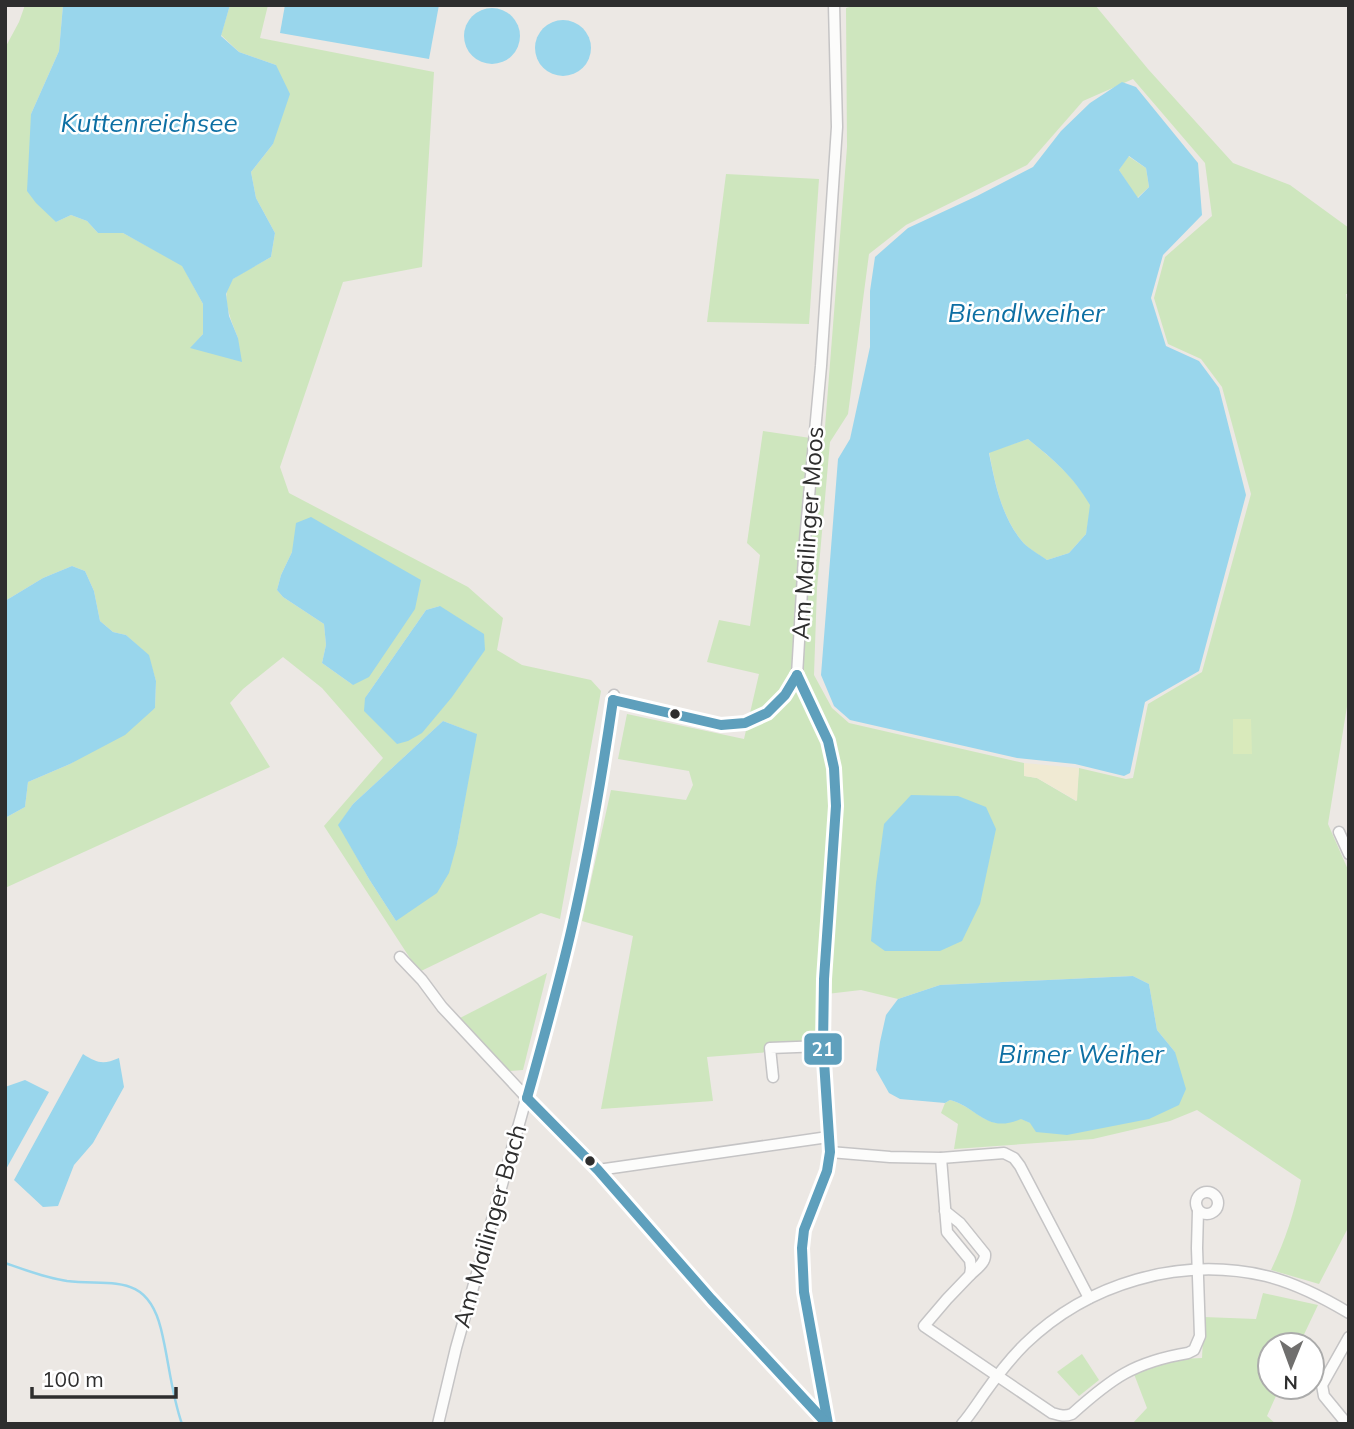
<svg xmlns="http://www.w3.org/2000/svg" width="1354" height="1429" font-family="Mulish,sans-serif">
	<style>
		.green { fill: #cee6be; fill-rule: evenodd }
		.sand { fill: #f0ead3 }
		.pitch { fill: #d9eabb }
		.water { fill: #99d6ec; fill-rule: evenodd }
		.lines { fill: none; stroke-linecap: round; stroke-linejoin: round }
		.stream { stroke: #99d6ec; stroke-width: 2.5 }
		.minor-casing { stroke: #c5c4c5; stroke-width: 13 }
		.minor { stroke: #fcfcfb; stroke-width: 10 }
		.bus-1-casing { stroke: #fff; stroke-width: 16 }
		.bus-1 { stroke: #5e9fbc; stroke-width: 10 }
		.bus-dot { fill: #2e2e2e; stroke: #fff; stroke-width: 2.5 }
		.labels { text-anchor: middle; stroke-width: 5; stroke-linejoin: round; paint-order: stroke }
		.street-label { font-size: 24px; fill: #2e2e2e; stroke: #fff }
		.water-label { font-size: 26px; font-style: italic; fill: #0d6fa3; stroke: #fff }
		.line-badge { stroke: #fff; stroke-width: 2.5 }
		.badge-label { font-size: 19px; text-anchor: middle; font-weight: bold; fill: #fff }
	</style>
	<rect width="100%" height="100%" fill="#ece8e4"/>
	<g class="green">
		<path d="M25 5H63L59 51 31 114 56 222 71 215 87 221 98 233H123L182 265 203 304V334L191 348 238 338C232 322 219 296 232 280 236 276 264 261 271 257L275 233 256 198 251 172 273 144 276 65 239 52 221 35 230 5H268L260 38 434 72 422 267 343 282 280 467 289 493 468 587 503 618 497 650 522 665 591 680 601 691 560 919 541 913 419 972 324 826 383 758 322 688 283 657 243 689 230 703 270 767 5 888V818L25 807 28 782 70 764 155 708 156 681 148 655 126 635 113 632 100 621 94 591 85 571 72 566 43 578 5 601V48L19 22ZM292 552 353 685 322 663 326 645 324 624 283 597 277 590 281 575ZM440 606 365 698 426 610ZM443 721 476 734 457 844 396 921 369 879 339 825 353 804Z"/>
		<path d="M856 5H1095L1148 69 1233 163 1290 185 1349 228V294H1346L1349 316V694L1328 824 1349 872V1226L1319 1284 1271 1270C1286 1239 1294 1213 1301 1180L1197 1110 1170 1121 1093 1139 954 1149 958 1124 941 1113 945 1103 950 1100C979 1108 987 1134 1020 1118L1030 1123 1175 1052 1157 1030 1149 984 1133 976 940 985 898 999 861 990 818 995V1048L707 1057 713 1101 601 1109 633 936 582 921 611 790 686 800 693 785 689 771 618 759 627 714 744 739 759 674 707 662 719 620 750 626 760 555 747 543 763 431 824 440 847 147 846 8ZM1133 79 1205 163 1212 216 1165 257 1154 298 1168 344 1201 359 1222 387 1251 494 1202 672 1148 704 1133 778 1126 779 1079 768 1076 801 1037 778 1025 776 1024 763 849 723 832 708 814 675 817 588 830 442 848 414 869 254 906 225 1027 165 1083 101Z"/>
		<path d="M1128 156 1146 168 1149 187 1137 198 1119 170Z"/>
		<path d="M726 174 819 179 809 324 707 322Z"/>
		<path d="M1028 439C1055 461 1072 475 1091 505L1086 534 1069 553 1047 560C1038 554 1027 548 1021 540 1001 515 995 483 989 452Z"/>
		<path d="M547 973 523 1070 510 1071 460 1018Z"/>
		<path d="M1263 1293 1318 1305 1299 1345H1270V1387H1280L1267 1416 1276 1424H1132L1147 1408 1134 1374 1179 1359 1202 1358 1204 1317 1256 1319Z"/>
		<path d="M1082 1354 1099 1380 1079 1396 1057 1372Z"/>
	</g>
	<path class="sand" d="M1024 763 1079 768 1077 801 1037 778 1024 776Z"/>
	<path class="pitch" d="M1233 719H1251L1252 754H1233Z"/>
	<g class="water">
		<path d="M63 5H230L221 36 239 52 276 65 290 94 273 144 251 172 256 198 275 233 271 257 233 279 226 294 229 316 238 338 242 362 190 348 203 334V304L182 266 123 233H98L87 221 71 215 56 222 36 203 27 191 31 114 59 51Z"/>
		<path d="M285 5H439L429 59 280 33Z"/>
		<circle cx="492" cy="36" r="28"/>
		<circle cx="563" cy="48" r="28"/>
		<path d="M1122 82 1136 87 1198 163 1202 215 1163 255 1151 298 1166 346 1199 361 1219 388 1246 495 1199 671 1145 702 1130 773 1124 776 1075 764 1017 758 850 720 834 706 821 675 838 459 850 439 870 347V291L875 257 908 228 977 196 1033 167 1061 131 1090 103ZM1129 156 1146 168 1149 187 1138 198 1119 170ZM1028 439C1054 460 1073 476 1090 505L1086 534 1069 553 1047 560C1039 554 1027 548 1021 540 1001 515 995 483 989 453Z"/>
		<path d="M311 517 421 580 415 609 369 677 353 685 322 663 326 645 324 624 283 597 277 590 281 575 292 552 296 523Z"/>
		<path d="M72 566 85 571 94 591 100 621 113 632 126 635 149 655 156 681 155 708 125 735 70 764 28 782 25 807 5 818V601L43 578Z"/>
		<path d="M440 606 484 634 485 650 452 697 422 733 408 741 397 744 364 711 365 698 426 610Z"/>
		<path d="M443 721 477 734 457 844 449 873 437 893 396 921 369 879 338 825 353 804Z"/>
		<path d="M911 795 958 796 986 807 996 829 980 904 962 941 940 951H885L871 941 876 883 884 824Z"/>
		<path d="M1133 976 1149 984 1157 1030 1175 1052 1186 1089 1179 1105 1149 1119 1067 1135 1036 1132 1030 1123 1021 1119C986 1134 979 1108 950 1100L945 1103 900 1099 889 1093 876 1070 880 1042 886 1015 898 999 940 985Z"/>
		<path d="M83 1054C97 1063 103 1065 119 1058L124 1087 93 1143 74 1165 58 1206 43 1207 14 1180Z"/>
		<path d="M25 1080 49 1092 5 1171V1087Z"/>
	</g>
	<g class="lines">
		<path class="stream" d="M5 1263C25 1270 46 1278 67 1281 112 1286 147 1272 161 1329 169 1361 171 1393 182 1424"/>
		<defs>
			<g id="minor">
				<path d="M613 700 721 725 745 723 767 713 785 695 797 675"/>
				<path d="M1339 832 1349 854"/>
				<path d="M400 957 422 980 442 1007 527 1098 598 1170 711 1299 827 1424"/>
				<path d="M773 1077 770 1048 823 1046"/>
				<path d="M830 1152 890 1157 941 1158 1004 1153 1014 1158 1020 1166 1089 1298"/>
				<path d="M941 1158 947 1232 970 1260 971 1268 970 1275 947 1299 924 1326 1052 1413C1059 1415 1064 1417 1072 1414 1112 1378 1134 1362 1188 1353L1194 1350 1200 1336 1197 1248 1198 1211"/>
				<path d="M598 1170 828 1137"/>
				<circle cx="1207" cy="1203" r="11"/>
				<path d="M945 1211 960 1223 985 1254C986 1263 976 1269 970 1275"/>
				<path d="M438 1424 456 1348 553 1003 577 904 597 807 614 695"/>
				<path d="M828 1424 804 1292 802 1248 804 1230 827 1171 830 1152 823 1046 824 979 836 806 834 768 828 741 797 675 805 540 821 366 837 127 834 5"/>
				<path d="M962 1424C970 1415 977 1404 984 1394 996 1377 1010 1359 1025 1344 1088 1283 1180 1256 1266 1276 1295 1283 1324 1298 1349 1313"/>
				<path d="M1347 1424 1324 1396 1322 1385 1349 1337"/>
			</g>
		</defs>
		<use href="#minor" class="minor-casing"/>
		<use href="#minor" class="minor"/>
		<defs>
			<g id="bus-1">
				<path d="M797 675 828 741 834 768 836 806 824 979 823 1046 830 1152 827 1171 804 1230 802 1248 804 1292 828 1424"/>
				<path d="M613 700 721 725 745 723 767 713 785 695 797 675"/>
				<path d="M527 1098 598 1170 711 1299 827 1424"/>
				<path d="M527 1098C543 1041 559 984 572 927 589 852 602 776 613 700"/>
			</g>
		</defs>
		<use href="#bus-1" class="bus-1-casing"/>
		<use href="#bus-1" class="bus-1"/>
	</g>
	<g class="bus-dot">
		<circle cx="675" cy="714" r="6"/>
		<circle cx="590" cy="1161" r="6"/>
	</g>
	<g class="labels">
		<g class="street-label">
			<text transform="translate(808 533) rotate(-86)" y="8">Am Mailinger Moos</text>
			<text transform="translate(490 1226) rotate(-74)" y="8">Am Mailinger Bach</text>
		</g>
		<g class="water-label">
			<text x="149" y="132">Kuttenreichsee</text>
			<text x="1026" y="322">Biendlweiher</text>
			<text x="1081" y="1063">Birner Weiher</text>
		</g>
	</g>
	<rect class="line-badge" x="803" y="1032" width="40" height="34" rx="7" fill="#5e9fbc"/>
	<g class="badge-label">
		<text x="823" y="1056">21</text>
	</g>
	<rect width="1354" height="1429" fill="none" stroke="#2e2e2e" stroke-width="14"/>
	<g transform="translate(1291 1366) rotate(181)"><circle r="33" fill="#ffffff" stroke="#ababab" stroke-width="2"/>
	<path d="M0-5L12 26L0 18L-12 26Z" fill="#706f6e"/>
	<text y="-10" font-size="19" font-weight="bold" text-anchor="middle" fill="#2e2e2e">N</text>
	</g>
	<path d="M32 1387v10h144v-10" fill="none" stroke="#2e2e2e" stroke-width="3.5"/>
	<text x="42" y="1387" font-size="21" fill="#2e2e2e" stroke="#ffffff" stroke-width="5" paint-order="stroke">100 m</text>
</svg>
